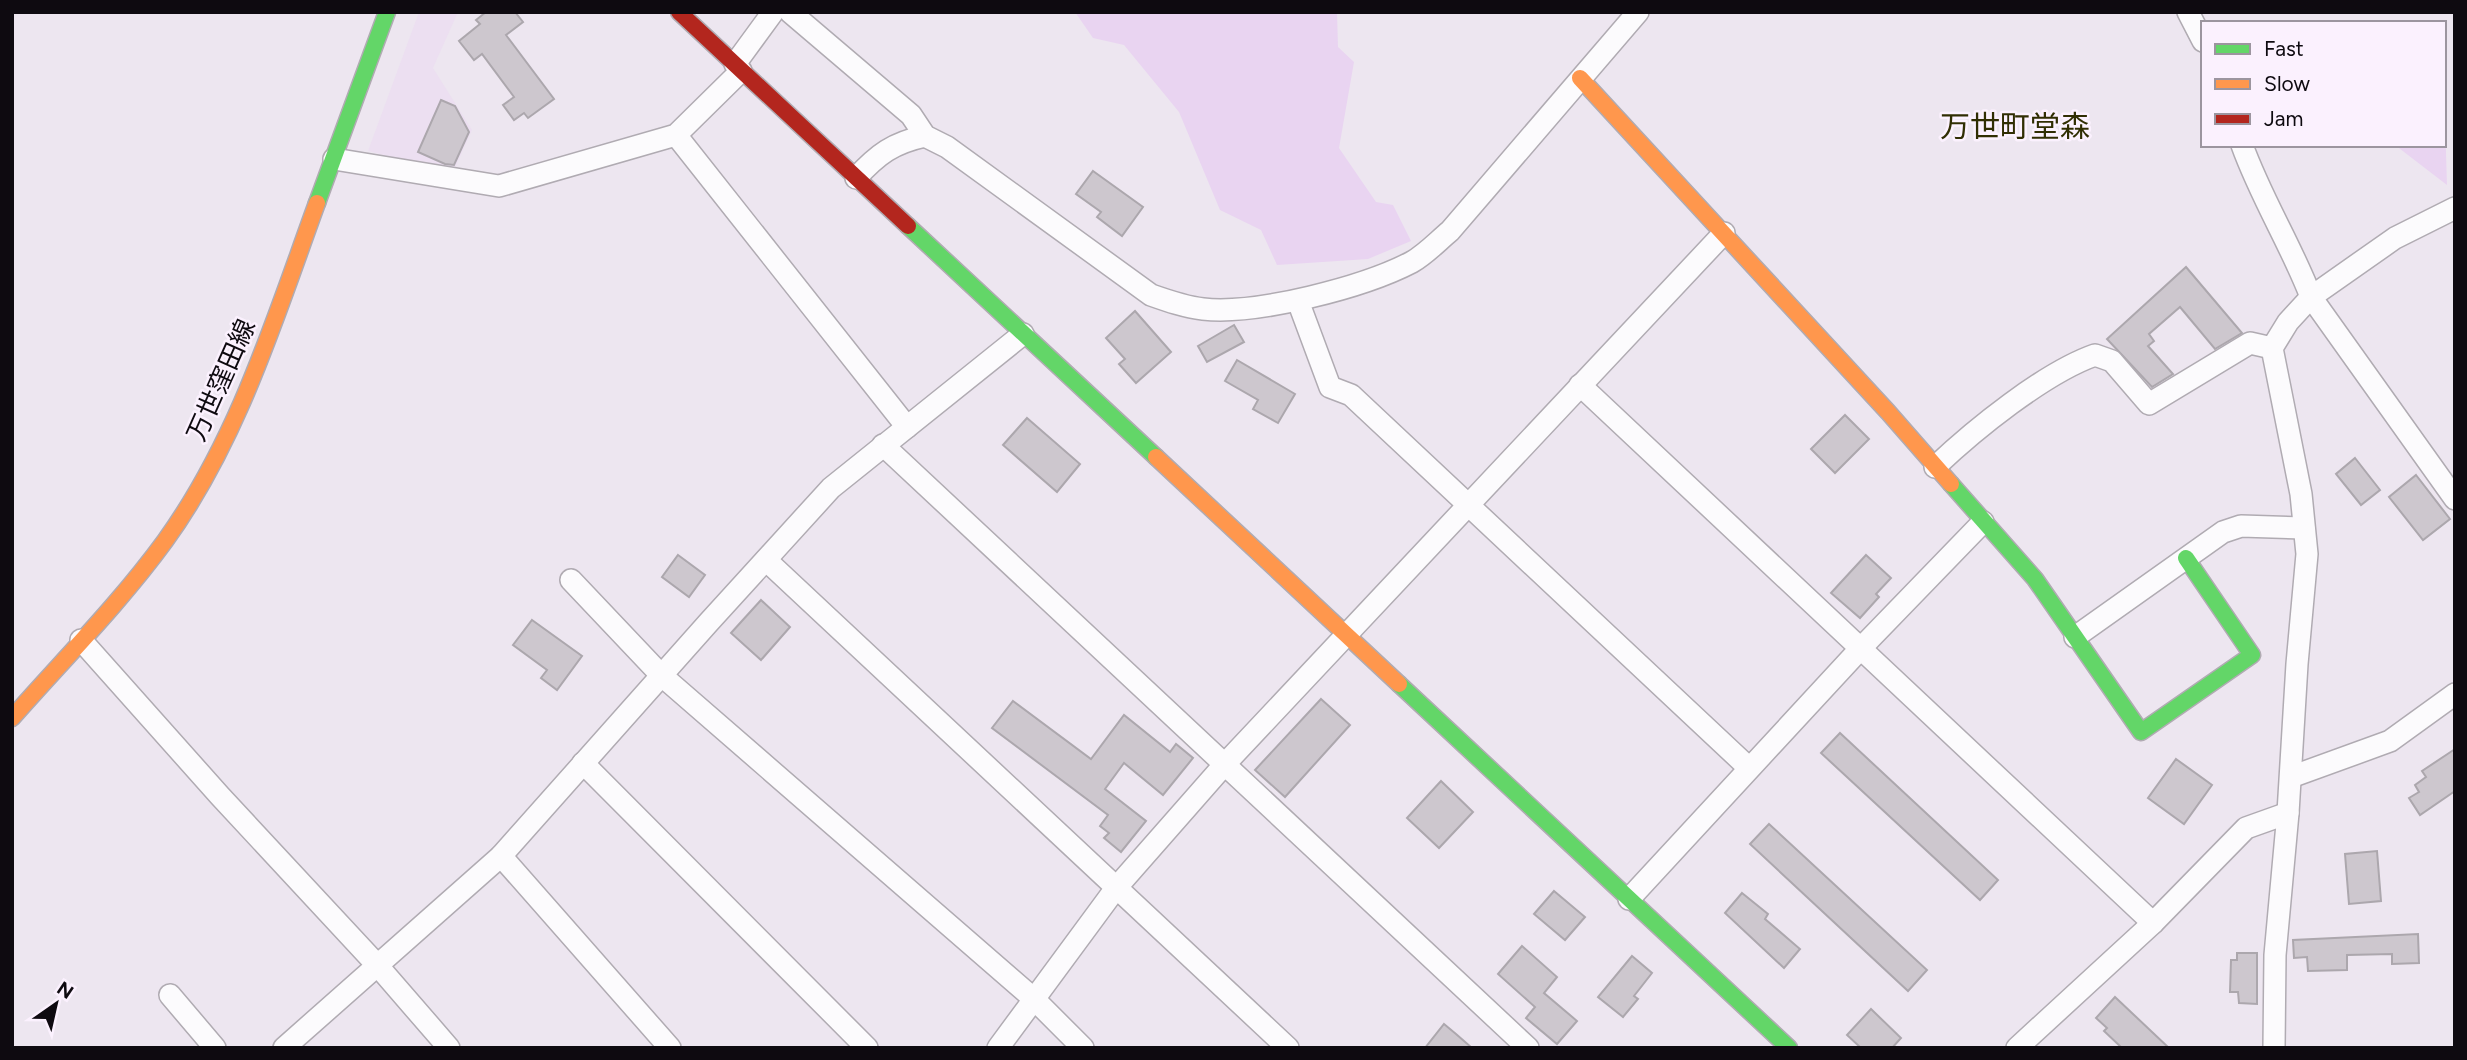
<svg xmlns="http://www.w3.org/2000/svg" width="2467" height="1060" font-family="Figtree,'Noto Sans JP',sans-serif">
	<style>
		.built { fill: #ecdff1 }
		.green { fill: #e9d4f1 }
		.building { fill: #cdc7ce; stroke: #aca7ad; stroke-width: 2 }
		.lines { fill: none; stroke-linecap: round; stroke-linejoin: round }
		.street-casing { stroke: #b0abb2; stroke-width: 24 }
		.fast-casing { stroke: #b0abb2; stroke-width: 19 }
		.slow-casing { stroke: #b0abb2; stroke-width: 19 }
		.jam-casing { stroke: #b0abb2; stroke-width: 19 }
		.street { stroke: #fcfbfd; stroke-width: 21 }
		.fast { stroke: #63d668; stroke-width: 16 }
		.slow { stroke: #ff974d; stroke-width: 16 }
		.jam { stroke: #b3261e; stroke-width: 16 }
		.labels { text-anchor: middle; stroke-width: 5; stroke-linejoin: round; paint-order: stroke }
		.street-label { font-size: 26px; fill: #0e0a10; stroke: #fbf1fe }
		.quarter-label { font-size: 30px; fill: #302e03; stroke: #fbf1fe }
	</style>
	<rect width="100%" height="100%" fill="#ede6f0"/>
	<path class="built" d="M419 12H458L433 68 472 130 453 172 368 151Z"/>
	<g class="green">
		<path d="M1075 12H1337L1338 47 1354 62 1339 148 1376 202 1393 205 1411 241 1368 259 1277 265 1261 230 1220 210 1179 112 1124 45 1093 38Z"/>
		<path d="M2444 121H2445L2447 185 2395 145H2444Z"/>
	</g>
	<g class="building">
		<path d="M486 12H515L523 22 506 35 554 99 528 118 524 113 514 120 503 105 514 97 482 54 474 60 459 41 480 24 476 20Z"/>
		<path d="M441 100 455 106 469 132 454 165 445 164 418 152Z"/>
		<path d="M1093 171 1143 207 1122 236 1097 217 1101 212 1076 194Z"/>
		<path d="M2186 267 2242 333 2215 349 2180 307 2149 334 2154 341 2148 346 2173 374 2152 387 2107 339Z"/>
		<path d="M1135 311 1171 352 1136 383 1119 364 1125 359 1106 338Z"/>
		<path d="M1234 325 1244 342 1207 362 1198 346Z"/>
		<path d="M1237 360 1295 394 1278 423 1253 409 1258 400 1225 381Z"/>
		<path d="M1845 415 1869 439 1835 473 1811 449Z"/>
		<path d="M1027 418 1080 464 1057 492 1003 445Z"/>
		<path d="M2355 458 2380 490 2361 505 2336 474Z"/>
		<path d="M2416 475 2450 519 2423 540 2389 497Z"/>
		<path d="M678 555 705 575 689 597 662 577Z"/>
		<path d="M1866 555 1891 578 1876 594 1879 597 1860 618 1831 593Z"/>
		<path d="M761 600 790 627 761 660 731 633Z"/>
		<path d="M532 620 582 656 557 690 541 678 547 670 513 645Z"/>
		<path d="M1321 699 1350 725 1285 797 1255 770Z"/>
		<path d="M1013 701 1091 759 1124 715 1170 752 1176 744 1193 758 1163 795 1124 763 1105 789 1146 821 1121 852 1104 838 1109 833 1100 826 1108 815 992 728Z"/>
		<path d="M1840 733 1998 880 1980 900 1821 753Z"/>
		<path d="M2455 749V791L2420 815 2409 798 2419 792 2415 785 2426 777 2422 771Z"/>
		<path d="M2176 759 2212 785 2184 824 2148 798Z"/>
		<path d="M1441 781 1473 812 1439 848 1407 818Z"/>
		<path d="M1769 824 1927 970 1908 991 1750 844Z"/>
		<path d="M2377 851 2381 901 2349 904 2345 854Z"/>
		<path d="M1554 891 1585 917 1565 940 1534 914Z"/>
		<path d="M1742 893 1768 914 1765 919 1800 949 1784 968 1725 913Z"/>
		<path d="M2418 934 2419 963 2392 964V954L2347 955V970L2308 971 2307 957 2294 958 2293 940Z"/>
		<path d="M1522 946 1557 977 1544 993 1577 1021 1557 1044 1526 1018 1535 1007 1498 974Z"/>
		<path d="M2237 953H2257V1004L2239 1003 2238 992H2230L2231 960H2237Z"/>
		<path d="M1632 956 1652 973 1634 996 1638 999 1623 1017 1598 997Z"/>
		<path d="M2115 997 2169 1048H2122L2104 1031 2107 1028 2096 1018Z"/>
		<path d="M1871 1009 1901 1038 1892 1048H1861L1847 1035Z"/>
		<path d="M1444 1024 1456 1034 1472 1048H1425Z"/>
	</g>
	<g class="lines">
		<defs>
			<g id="street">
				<path d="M790 12 911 115 925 136 947 147 1151 295C1168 301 1185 307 1203 309 1257 315 1364 287 1412 262 1426 254 1438 241 1450 231L1638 12"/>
				<path d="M2188 12 2203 41"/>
				<path d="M735 64 773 12"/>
				<path d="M676 135 907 427"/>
				<path d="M2242 145C2261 198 2291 245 2311 297L2455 499"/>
				<path d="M334 159 499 186 676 135 741 71"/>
				<path d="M856 178C878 154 893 143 925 136"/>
				<path d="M1298 301 1330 387 1351 395 1749 768"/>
				<path d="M1580 385 2153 923"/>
				<path d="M883 445 1528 1048"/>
				<path d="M1935 467C1974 430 2044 373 2095 355L2112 361 2149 404 2250 343 2272 348"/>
				<path d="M766 560 1288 1048"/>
				<path d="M571 580 661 675 1034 999 1083 1048"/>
				<path d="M2075 637 2223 532 2241 526 2304 528"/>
				<path d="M81 640 220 796 378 966 449 1048"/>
				<path d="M583 763 867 1048"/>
				<path d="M2291 777 2390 741 2455 694"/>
				<path d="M501 856 670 1048"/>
				<path d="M1629 899 1861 648 1983 522"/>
				<path d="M170 995 215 1048"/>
				<path d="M284 1048 501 856 709 622 831 488 1023 334"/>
				<path d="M998 1048 1116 888 1224 765 1724 233"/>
				<path d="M2017 1048 2153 923 2246 828 2288 813"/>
				<path d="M2274 1048 2275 955 2288 813 2297 664 2307 554 2301 494 2272 348 2288 322 2311 297 2395 238 2455 208"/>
			</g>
			<g id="fast">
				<path d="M317 203 387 12"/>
				<path d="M908 226 1156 457"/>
				<path d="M1951 484 2035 579 2141 732 2252 655 2186 558"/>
				<path d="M1399 684 1789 1048"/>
			</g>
			<g id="slow">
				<path d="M1580 78 1888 412 1951 484"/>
				<path d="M1156 457 1399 684"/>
				<path d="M12 718C63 660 119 604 165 541 238 440 275 318 317 203"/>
			</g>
			<path id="jam" d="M679 12 908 226"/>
		</defs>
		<use href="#street" class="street-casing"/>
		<use href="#fast" class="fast-casing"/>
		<use href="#slow" class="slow-casing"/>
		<use href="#jam" class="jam-casing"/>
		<use href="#street" class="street"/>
		<use href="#fast" class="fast"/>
		<use href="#slow" class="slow"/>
		<use href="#jam" class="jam"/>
	</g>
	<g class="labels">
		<g class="street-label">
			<text transform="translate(221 380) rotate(-66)" y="9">万世窪田線</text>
		</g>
		<g class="quarter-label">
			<text x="2015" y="137">万世町堂森</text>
		</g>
	</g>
	<rect width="2467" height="1060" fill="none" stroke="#0e0a10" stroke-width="28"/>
	<rect x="2201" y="21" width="245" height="126" fill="#fbf1fe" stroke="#9c959f" stroke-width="2"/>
	<rect x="2215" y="44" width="35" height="10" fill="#63d668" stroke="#9c959f" stroke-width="2"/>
	<text x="2264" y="56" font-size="21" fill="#0e0a10">Fast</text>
	<rect x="2215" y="79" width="35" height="10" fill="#ff974d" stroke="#9c959f" stroke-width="2"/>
	<text x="2264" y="91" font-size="21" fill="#0e0a10">Slow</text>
	<rect x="2215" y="114" width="35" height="10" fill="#b3261e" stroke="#9c959f" stroke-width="2"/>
	<text x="2264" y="126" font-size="21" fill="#0e0a10">Jam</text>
	<g transform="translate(56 1004) rotate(34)" stroke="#fbf1fe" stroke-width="5" paint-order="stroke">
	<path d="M0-5L12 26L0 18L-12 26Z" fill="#0e0a10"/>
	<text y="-10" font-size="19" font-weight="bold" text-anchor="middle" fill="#0e0a10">N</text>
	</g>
</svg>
